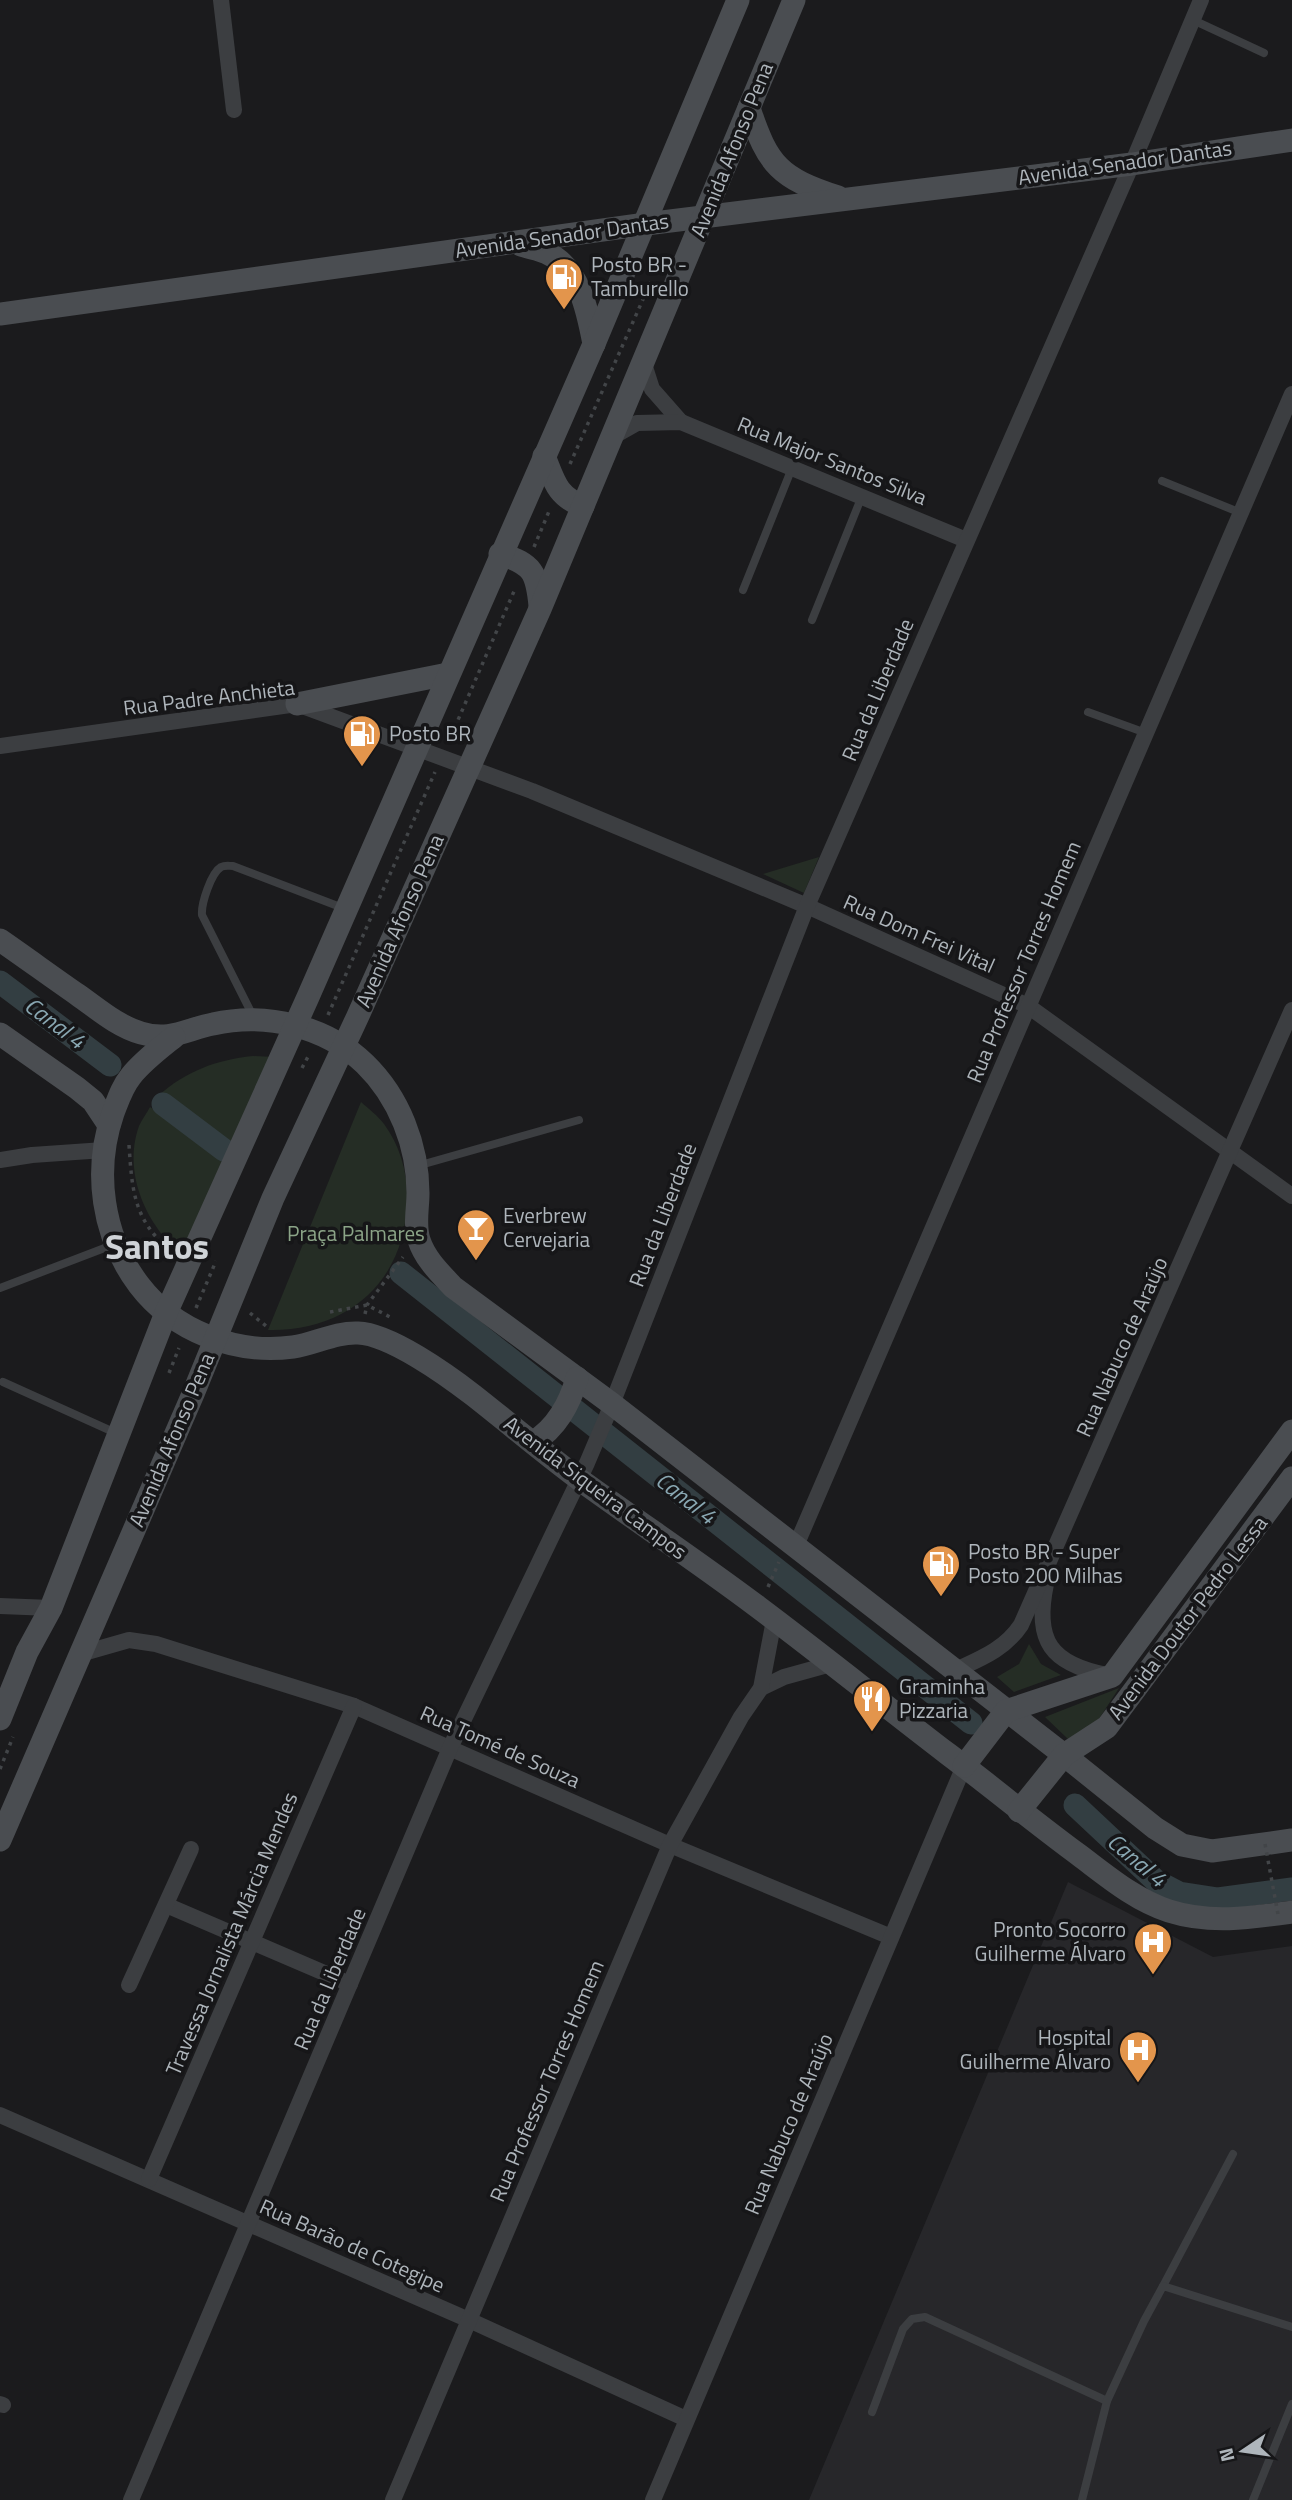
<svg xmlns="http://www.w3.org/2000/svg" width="1292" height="2500" font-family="'Titillium Web',sans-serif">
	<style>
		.built { fill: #27272a }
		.green { fill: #252d25 }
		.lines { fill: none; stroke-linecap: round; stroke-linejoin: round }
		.canal { stroke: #333e42; stroke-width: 23 }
		.path { stroke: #424548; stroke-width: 3.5; stroke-dasharray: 3.5 5; stroke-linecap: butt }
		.lane { stroke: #3c3e41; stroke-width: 8 }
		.street { stroke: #3c3e41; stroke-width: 16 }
		.secondary { stroke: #4a4d51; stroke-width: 23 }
		.path-bridge { stroke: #424548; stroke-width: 3.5; stroke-dasharray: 3.5 5; stroke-linecap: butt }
		.labels { text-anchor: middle; stroke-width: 7; stroke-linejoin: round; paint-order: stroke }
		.street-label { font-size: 21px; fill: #aeb5bb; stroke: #161618 }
		.poi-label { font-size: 21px; fill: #aeb5bb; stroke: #161618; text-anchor: start }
		.park-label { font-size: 21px; fill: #8ba487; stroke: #161618 }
		.water-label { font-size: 23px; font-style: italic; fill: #89a7b2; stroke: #161618 }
		.town-label { font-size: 35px; font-weight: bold; fill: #cfd3d7; stroke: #161618 }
	</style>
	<rect width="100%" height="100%" fill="#1b1b1d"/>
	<path class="built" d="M1068 1882 1213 1957 1292 1946V2500H809Z"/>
	<g class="green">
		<path d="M819 857 804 893 763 874Z"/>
		<path d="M253 1056 275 1057 232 1151 158 1096C186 1071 216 1060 253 1056Z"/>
		<path d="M361 1102C369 1109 378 1116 384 1124 400 1146 408 1173 407 1200 406 1281 347 1332 268 1330Z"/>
		<path d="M150 1107 225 1162 185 1257C147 1228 122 1173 139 1126 142 1119 147 1113 150 1107Z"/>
		<path d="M1029 1644 1041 1664 1061 1675 1014 1692 997 1677 1019 1664Z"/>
		<path d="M1119 1688 1097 1722 1068 1739 1045 1717Z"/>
	</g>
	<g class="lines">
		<g class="canal">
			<path d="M0 982 110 1065"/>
			<path d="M163 1104 224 1150"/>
			<path d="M401 1273 971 1723"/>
			<path d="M1075 1805 1156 1881 1179 1893 1218 1899 1292 1889"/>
		</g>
		<g class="path">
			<path d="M570 464 652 279"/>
			<path d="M534 547 550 509"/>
			<path d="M448 743 515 589"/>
			<path d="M328 1015 435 772"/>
			<path d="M302 1068 310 1053"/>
			<path d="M129 1145C132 1188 133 1220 170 1250"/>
			<path d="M196 1308 216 1261"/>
			<path d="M330 1312 367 1305 392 1318"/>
			<path d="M250 1313 266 1326"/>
			<path d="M365 1314 367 1305 403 1257"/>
			<path d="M169 1373 179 1348"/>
			<path d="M768 1587 779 1562"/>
			<path d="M0 1769 13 1737"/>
		</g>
		<g class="lane">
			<path d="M1193 20 1264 53"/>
			<path d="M1162 481 1241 513"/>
			<path d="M743 590 792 468"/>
			<path d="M812 620 862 496"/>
			<path d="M1088 712 1146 733"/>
			<path d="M254 1018 202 915C201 904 211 873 221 867 225 865 229 866 233 866L343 908"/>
			<path d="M417 1166 579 1120"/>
			<path d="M0 1288 115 1244"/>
			<path d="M3 1382 118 1434"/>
			<path d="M1163 2286 1233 2154"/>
			<path d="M872 2412 903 2329 912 2319 925 2317 1107 2401"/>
			<path d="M1082 2500 1107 2401 1144 2321 1163 2286 1292 2327"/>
			<path d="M1253 2500 1292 2404"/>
		</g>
		<g class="street">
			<path d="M221 0 234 110"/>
			<path d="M644 364 652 389 681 422"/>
			<path d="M614 436 637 423 681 422 966 540"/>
			<path d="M0 746 297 704 532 791 807 906 1028 1006 1292 1196"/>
			<path d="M0 1160 32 1155 104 1150"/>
			<path d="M795 1548 1292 394"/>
			<path d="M1046 1584C1034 1641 1051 1664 1107 1675"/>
			<path d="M0 1606 51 1608"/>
			<path d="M80 1654 129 1640 156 1644 354 1706 670 1845 891 1937"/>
			<path d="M956 1670C982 1658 1005 1649 1021 1625L1292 1010"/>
			<path d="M761 1688 784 1677 831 1664"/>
			<path d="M166 1905 350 1984"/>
			<path d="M129 1985 191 1849"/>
			<path d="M0 2115 469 2320 686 2419"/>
			<path d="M149 2179 354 1706"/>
			<path d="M0 2404 3 2405"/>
			<path d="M131 2500 450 1748 587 1463 612 1404 807 906 1132 164 1201 0"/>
			<path d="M393 2500 670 1845 741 1717 761 1688 774 1620"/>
			<path d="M653 2500 964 1766"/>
		</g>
		<g class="secondary">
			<path d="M749 108C768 166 780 178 838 197"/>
			<path d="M521 245C529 248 539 249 547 253 580 268 588 313 594 344"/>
			<path d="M0 314 646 224 1132 164 1292 140"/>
			<path d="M544 456C554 480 556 496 583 506"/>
			<path d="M500 554C533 564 537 573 540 606"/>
			<path d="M297 704 448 674"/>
			<path d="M0 940C26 958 52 977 78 995 98 1009 117 1026 141 1033 170 1042 187 1029 213 1024 266 1012 326 1026 365 1064 399 1097 418 1146 418 1193 418 1210 414 1224 419 1240 425 1259 440 1273 453 1287L612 1404 1064 1755 1155 1828 1182 1845 1212 1851 1292 1840"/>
			<path d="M0 1034 77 1088 93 1101 109 1125"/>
			<path d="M174 1037C159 1049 143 1061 131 1076 122 1087 118 1100 113 1113 93 1171 102 1236 139 1285 174 1331 236 1355 293 1347 315 1344 335 1332 358 1333 390 1334 447 1375 473 1395 510 1424 545 1454 583 1482 641 1524 701 1564 758 1607 822 1655 884 1705 948 1754 992 1787 1034 1822 1079 1855 1107 1876 1135 1900 1169 1911 1210 1924 1250 1918 1292 1912"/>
			<path d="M533 1442C556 1429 570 1403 577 1378"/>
			<path d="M0 1719 27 1652 51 1608 166 1313 308 997 594 344 738 0"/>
			<path d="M964 1766 1006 1711 1112 1676 1292 1431"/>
			<path d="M1019 1811 1064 1755 1107 1727 1292 1478"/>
			<path d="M0 1840 193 1394 273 1198 357 1018 540 609 794 0"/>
		</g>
		<path class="path-bridge" d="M1265 1844 1278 1914"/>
	</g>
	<defs>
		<symbol id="fuel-pin" viewBox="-11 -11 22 30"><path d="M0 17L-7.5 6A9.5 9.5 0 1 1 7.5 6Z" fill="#e3954c" stroke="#161618"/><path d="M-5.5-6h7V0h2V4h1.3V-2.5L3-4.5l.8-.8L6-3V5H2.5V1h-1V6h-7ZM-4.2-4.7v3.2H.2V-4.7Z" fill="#fff"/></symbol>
		<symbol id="bar-pin" viewBox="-11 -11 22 30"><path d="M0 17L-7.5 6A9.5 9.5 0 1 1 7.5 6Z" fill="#e3954c" stroke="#161618"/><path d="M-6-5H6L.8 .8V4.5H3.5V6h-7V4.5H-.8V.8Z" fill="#fff"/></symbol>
		<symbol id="restaurant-pin" viewBox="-11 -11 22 30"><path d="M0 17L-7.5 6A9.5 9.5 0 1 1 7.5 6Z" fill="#e3954c" stroke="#161618"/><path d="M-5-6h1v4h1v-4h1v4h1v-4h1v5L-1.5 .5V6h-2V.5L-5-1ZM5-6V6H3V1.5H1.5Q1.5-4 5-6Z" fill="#fff"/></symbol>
		<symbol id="hospital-pin" viewBox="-11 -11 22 30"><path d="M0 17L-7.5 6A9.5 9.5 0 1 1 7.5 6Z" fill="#e3954c" stroke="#161618"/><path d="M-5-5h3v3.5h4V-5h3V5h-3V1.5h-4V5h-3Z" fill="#fff"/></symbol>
	</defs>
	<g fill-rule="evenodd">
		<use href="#fuel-pin" x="542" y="255" width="44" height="60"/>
		<use href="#fuel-pin" x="340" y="712" width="44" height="60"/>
		<use href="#bar-pin" x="454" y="1206" width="44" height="60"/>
		<use href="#fuel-pin" x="919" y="1542" width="44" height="60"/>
		<use href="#restaurant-pin" x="850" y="1677" width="44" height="60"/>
		<use href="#hospital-pin" x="1131" y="1920" width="44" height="60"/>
		<use href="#hospital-pin" x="1116" y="2028" width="44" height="60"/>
	</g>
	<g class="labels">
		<g class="street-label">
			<text transform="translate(732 150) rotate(-68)" y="7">Avenida Afonso Pena</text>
			<text transform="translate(1125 163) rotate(-8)" y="7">Avenida Senador Dantas</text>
			<text transform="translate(562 236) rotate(-8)" y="7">Avenida Senador Dantas</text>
			<text transform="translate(832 461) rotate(22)" y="7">Rua Major Santos Silva</text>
			<text transform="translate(878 690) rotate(-67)" y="7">Rua da Liberdade</text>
			<text transform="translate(209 698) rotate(-7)" y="7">Rua Padre Anchieta</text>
			<text transform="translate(400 921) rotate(-66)" y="7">Avenida Afonso Pena</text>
			<text transform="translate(919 934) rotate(24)" y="7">Rua Dom Frei Vital</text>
			<text transform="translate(1024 962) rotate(-67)" y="7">Rua Professor Torres Homem</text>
			<text transform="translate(663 1215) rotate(-69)" y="7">Rua da Liberdade</text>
			<text transform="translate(1122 1347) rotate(-66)" y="7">Rua Nabuco de Araújo</text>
			<text transform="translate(172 1440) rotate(-67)" y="7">Avenida Afonso Pena</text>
			<text transform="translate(595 1488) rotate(37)" y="7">Avenida Siqueira Campos</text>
			<text transform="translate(1188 1618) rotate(-53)" y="7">Avenida Doutor Pedro Lessa</text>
			<text transform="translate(500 1747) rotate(24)" y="7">Rua Tomé de Souza</text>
			<text transform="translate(232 1934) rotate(-67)" y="7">Travessa Jornalista Márcia Mendes</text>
			<text transform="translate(330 1979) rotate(-67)" y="7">Rua da Liberdade</text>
			<text transform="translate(547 2081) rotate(-67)" y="7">Rua Professor Torres Homem</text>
			<text transform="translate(789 2124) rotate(-67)" y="7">Rua Nabuco de Araújo</text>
			<text transform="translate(352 2246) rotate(24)" y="7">Rua Barão de Cotegipe</text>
		</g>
		<g class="poi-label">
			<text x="591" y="272">Posto BR -<tspan x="591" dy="24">Tamburello</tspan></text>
			<text x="389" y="741">Posto BR</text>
			<text x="503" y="1223">Everbrew<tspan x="503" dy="24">Cervejaria</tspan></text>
			<text x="968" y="1559">Posto BR - Super<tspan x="968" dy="24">Posto 200 Milhas</tspan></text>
			<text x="899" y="1694">Graminha<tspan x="899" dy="24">Pizzaria</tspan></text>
			<text x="1126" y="1937" text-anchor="end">Pronto Socorro<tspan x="1126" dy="24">Guilherme Álvaro</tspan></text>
			<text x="1111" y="2045" text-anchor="end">Hospital<tspan x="1111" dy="24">Guilherme Álvaro</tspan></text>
		</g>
		<g class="park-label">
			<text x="356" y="1241">Praça Palmares</text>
		</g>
		<g class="water-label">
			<text transform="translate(55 1023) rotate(37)" y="8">Canal 4</text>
			<text transform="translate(686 1498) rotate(38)" y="8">Canal 4</text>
			<text transform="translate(1137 1860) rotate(40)" y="8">Canal 4</text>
		</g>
		<g class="town-label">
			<text x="157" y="1259">Santos</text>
		</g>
	</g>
	<g transform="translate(1243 2451) rotate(257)" stroke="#161618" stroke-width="5" paint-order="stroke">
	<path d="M0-5L12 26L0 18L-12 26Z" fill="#aeb5bb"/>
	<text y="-10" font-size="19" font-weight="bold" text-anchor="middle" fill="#aeb5bb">N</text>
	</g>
</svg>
